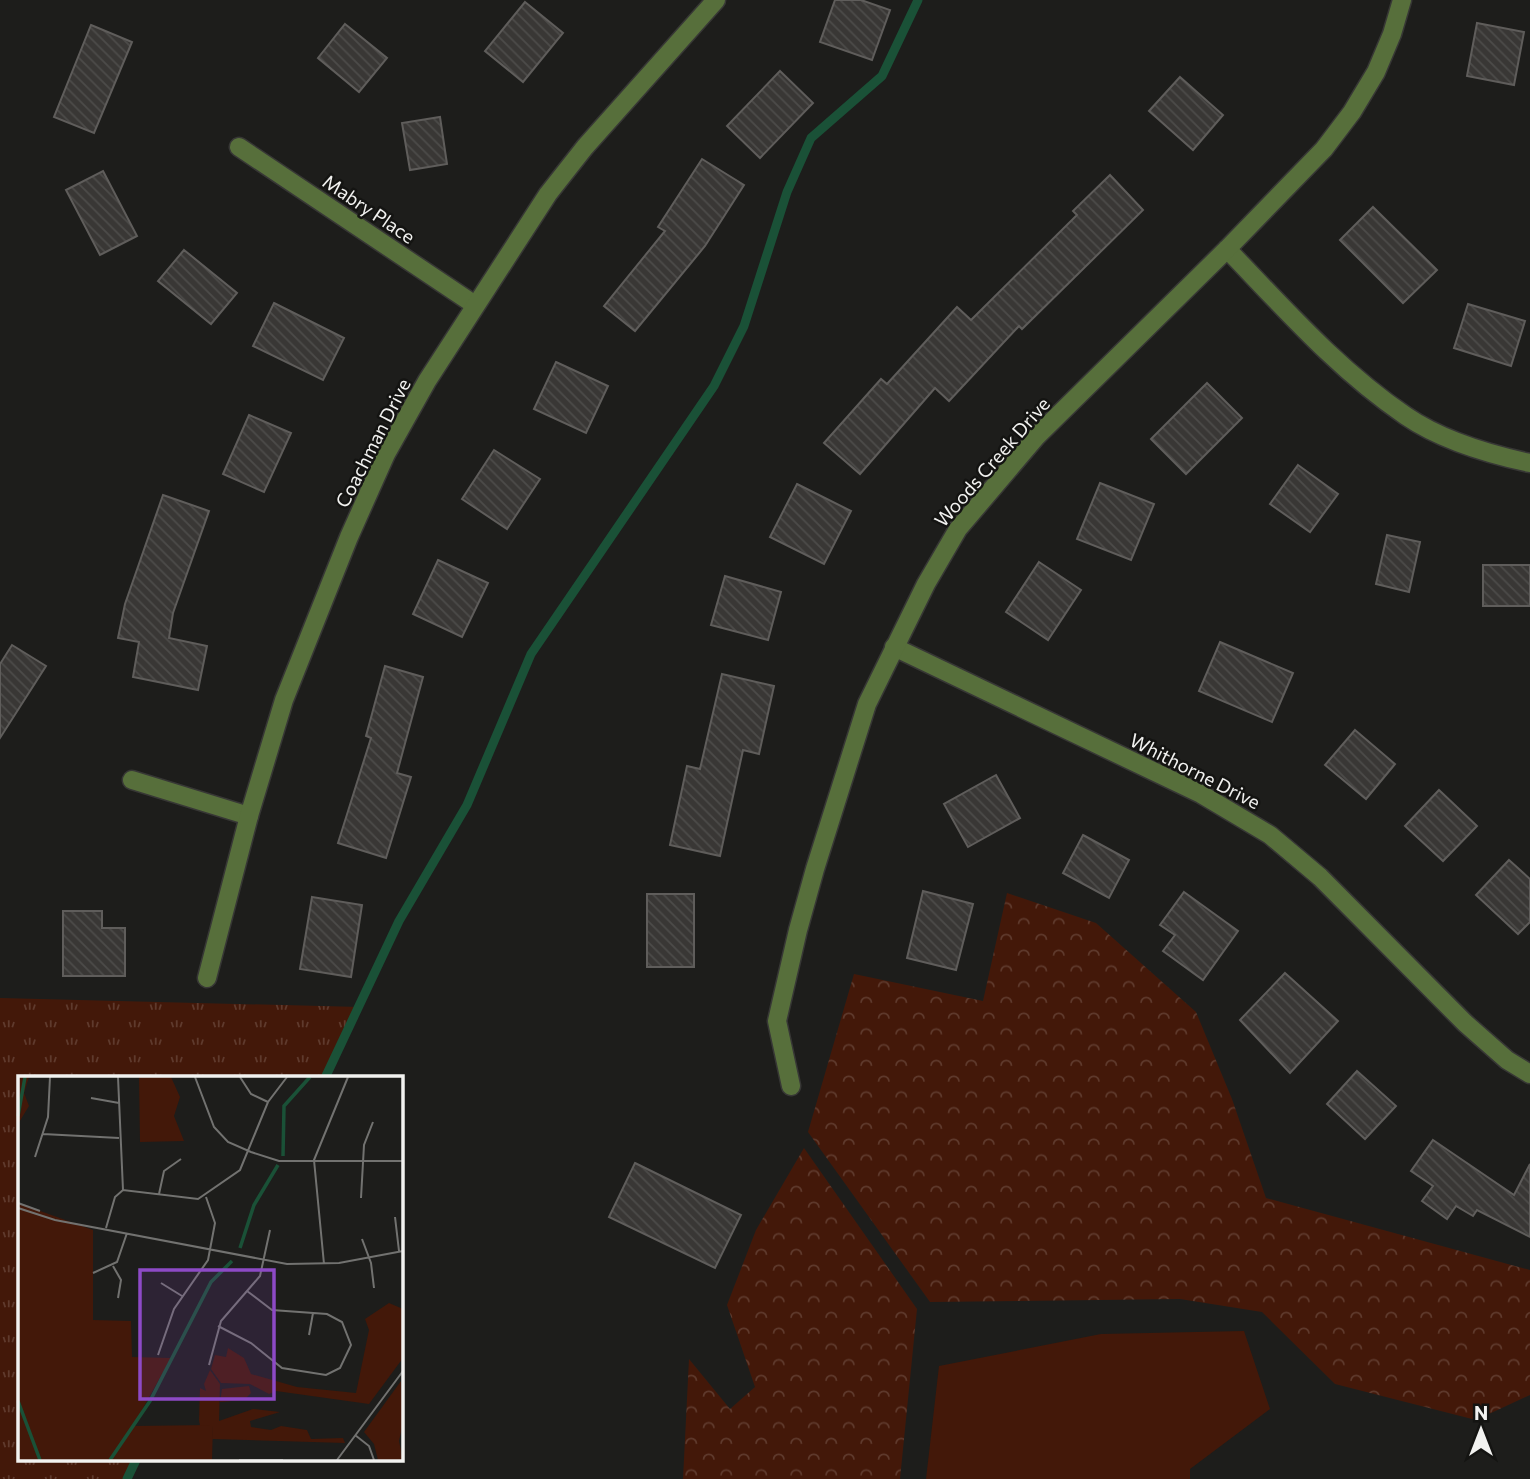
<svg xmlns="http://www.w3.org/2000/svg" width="1530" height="1479" font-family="Commissioner,sans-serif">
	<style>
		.forest { fill: url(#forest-crowns) }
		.park { fill: url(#park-tufts) }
		.garden { fill: #431809 }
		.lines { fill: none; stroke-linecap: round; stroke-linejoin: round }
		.stream { stroke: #1a5137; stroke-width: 9 }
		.building { fill: url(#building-back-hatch); stroke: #5f5d5b; stroke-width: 2 }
		.minor-casing { stroke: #373735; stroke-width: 21 }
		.minor { stroke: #576f3b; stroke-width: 18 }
		.labels { text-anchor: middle; stroke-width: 5; stroke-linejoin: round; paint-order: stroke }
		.street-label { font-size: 19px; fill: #f2f2f0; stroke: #141412 }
		.inset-river { fill: none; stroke: #1a5137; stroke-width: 3.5 }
		.inset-road { fill: none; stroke: #727270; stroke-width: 2 }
		.view { fill: #8d4ac6; fill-opacity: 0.15; stroke: #8d4ac6; stroke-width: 3.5 }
		.inset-edge { fill: none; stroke: #f2f2f0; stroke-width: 3.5 }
	</style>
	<defs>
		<pattern id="forest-crowns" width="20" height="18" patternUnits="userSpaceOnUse" patternTransform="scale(1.75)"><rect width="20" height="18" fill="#431809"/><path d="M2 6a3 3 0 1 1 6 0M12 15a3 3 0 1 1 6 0" fill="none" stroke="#5f3a2d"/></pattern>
		<pattern id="park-tufts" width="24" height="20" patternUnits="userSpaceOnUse" patternTransform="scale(1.75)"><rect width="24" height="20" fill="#431809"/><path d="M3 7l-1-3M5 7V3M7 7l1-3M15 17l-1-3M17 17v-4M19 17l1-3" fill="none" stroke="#5f3a2d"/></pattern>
		<pattern id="building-back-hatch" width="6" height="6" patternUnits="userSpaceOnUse" patternTransform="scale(1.75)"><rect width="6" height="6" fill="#393735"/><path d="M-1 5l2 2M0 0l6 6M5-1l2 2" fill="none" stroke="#4c4b49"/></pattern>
	</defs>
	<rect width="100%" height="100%" fill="#1d1d1b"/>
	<g class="forest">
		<path d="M1007 893 1096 923 1196 1012 1232 1099 1266 1198 1530 1270V1395L1476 1420 1335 1384 1262 1312 1180 1299 930 1302 808 1132 854 974 983 1001Z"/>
		<path d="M804 1148 917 1309 900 1479H683L689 1359 730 1409 755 1387 727 1305 756 1230Z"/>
	</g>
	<path class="park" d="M0 998 360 1007 325 1078H19V1460H136L127 1479H0Z"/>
	<path class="garden" d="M1244 1331 1270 1409 1190 1469V1479H926L939 1366 1101 1334Z"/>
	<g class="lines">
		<g class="stream">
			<path d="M325 1078 399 921 467 805 531 654 714 386 744 326 787 192 811 138 882 76 918 0"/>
			<path d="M127 1479 136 1460"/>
		</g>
	</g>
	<g class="building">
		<path d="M835 0H861L890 10 872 60 820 42Z"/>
		<path d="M525 2 563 33 523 82 485 51Z"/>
		<path d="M1477 23 1524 32 1514 85 1467 76Z"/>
		<path d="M345 24 387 58 359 92 318 58Z"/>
		<path d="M91 25 132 42 94 133 54 117Z"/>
		<path d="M780 71 813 103 760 158 727 126Z"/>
		<path d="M1180 77 1223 115 1193 150 1149 111Z"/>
		<path d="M440 117 447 164 410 170 402 123Z"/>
		<path d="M702 159 744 185 705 246 635 331 604 306 665 231 658 227Z"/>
		<path d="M103 171 137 236 100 255 66 190Z"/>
		<path d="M1110 175 1143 210 1022 329 1019 326 949 401 935 388 860 474 824 443 881 379 887 384 957 307 971 320 1077 215 1073 211Z"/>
		<path d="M1373 207 1437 270 1403 303 1340 240Z"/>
		<path d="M184 250 237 293 211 324 158 281Z"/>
		<path d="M274 303 344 338 323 380 253 346Z"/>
		<path d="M1468 304 1525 321 1511 366 1454 348Z"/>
		<path d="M556 362 608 386 586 433 534 409Z"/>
		<path d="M1207 383 1242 418 1186 474 1151 439Z"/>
		<path d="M249 415 291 433 264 492 223 474Z"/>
		<path d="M494 450 540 479 507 529 462 499Z"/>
		<path d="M1298 465 1338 494 1310 532 1270 504Z"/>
		<path d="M1100 483 1154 504 1131 560 1077 539Z"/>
		<path d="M797 484 851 511 824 564 770 537Z"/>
		<path d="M163 495 209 511 173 613 169 638 207 646 198 690 133 677 139 642 118 638 125 604Z"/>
		<path d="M1387 535 1420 542 1409 592 1376 584Z"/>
		<path d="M438 560 488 583 462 637 413 614Z"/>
		<path d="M1039 562 1081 590 1048 640 1006 612Z"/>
		<rect x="1483" y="565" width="47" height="41"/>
		<path d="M725 576 781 592 768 640 711 625Z"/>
		<path d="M1220 642 1293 673 1272 722 1199 691Z"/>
		<path d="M12 645 46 666 0 738V664Z"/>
		<path d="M385 666 423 677 397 773 411 777 386 858 338 843 371 738 366 736Z"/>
		<path d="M722 674 774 686 759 754 743 750 720 856 670 845 687 766 700 769Z"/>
		<path d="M1355 730 1395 764 1366 799 1325 765Z"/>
		<path d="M996 775 1020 818 968 847 944 804Z"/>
		<path d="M1439 790 1477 826 1443 861 1405 826Z"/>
		<path d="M1083 835 1129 860 1109 898 1063 873Z"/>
		<path d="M1509 860 1530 879V922L1518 934 1476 895Z"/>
		<path d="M923 891 973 904 956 970 907 958Z"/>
		<path d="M1184 892 1238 931 1203 980 1163 951 1175 935 1160 925Z"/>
		<rect x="647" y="894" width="47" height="73"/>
		<path d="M312 897 362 905 351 977 300 969Z"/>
		<path d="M63 911H102V928H125V976H63Z"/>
		<path d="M1285 973 1338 1021 1290 1073 1240 1020Z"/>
		<path d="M1357 1071 1396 1106 1365 1139 1327 1104Z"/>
		<path d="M1433 1140 1514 1195 1530 1164V1237L1477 1210 1473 1216 1456 1206 1447 1219 1422 1201 1433 1186 1411 1171Z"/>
		<path d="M635 1163 741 1215 715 1268 609 1217Z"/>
	</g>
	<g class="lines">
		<defs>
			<g id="minor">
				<path d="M239 147 475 305"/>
				<path d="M1227 249C1283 307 1338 370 1406 416 1441 440 1488 454 1530 463"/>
				<path d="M894 647 1201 794 1270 835 1320 877 1465 1023 1507 1060 1530 1074"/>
				<path d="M132 780 249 816"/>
				<path d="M207 978 249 816 284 700 349 537 386 454 427 381 548 194 585 147 716 0"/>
				<path d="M791 1086 777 1021 798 930 815 869 867 704 926 584 958 529 1037 436 1227 249 1324 149 1352 112 1376 72 1392 34 1402 0"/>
			</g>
		</defs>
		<use href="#minor" class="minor-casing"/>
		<use href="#minor" class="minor"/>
	</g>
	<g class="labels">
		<g class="street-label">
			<text transform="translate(369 209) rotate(34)" y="7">Mabry Place</text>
			<text transform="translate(373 443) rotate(-63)" y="7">Coachman Drive</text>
			<text transform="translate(992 462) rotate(-49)" y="7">Woods Creek Drive</text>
			<text transform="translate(1195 771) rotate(27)" y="7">Whithorne Drive</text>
		</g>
	</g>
	<g transform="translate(18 1076)">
		<rect width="385" height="385" fill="#1d1d1b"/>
		<path d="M371 227 385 233V282L351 328 258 315 251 318 232 308 203 307 193 293 197 279 208 281 210 272 226 282 233 298 279 311 338 317 351 254 347 243ZM192 294 202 308 201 345 235 333 262 336 232 345 233 351 253 354 263 350 289 354 293 363 325 362 327 367 194 363 195 350H182L181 344 182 312 188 315 186 308ZM383 305 385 347 381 365 385 384H360L356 368 346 356Z" fill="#431809"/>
		<path d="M1 1H11L6 17 11 30 0 48ZM121 1H153L162 21 156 40 166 65 122 66ZM0 127 75 154V244L113 245 114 281 153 282 115 350 195 349 194 384H0Z" fill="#431809"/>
		<path d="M231 310 233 317 226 324 202 326 204 313Z" fill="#431809"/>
		<path class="inset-river" d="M0 40 7 1M265 80 266 30 292 1M222 172 236 129 260 89M0 325 22 384M92 384 132 325 193 206 214 185"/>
		<path class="inset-road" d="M100 1 105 114M177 1 196 51 210 66 233 76 261 85H385M222 1 233 18 250 26M73 22 101 27M25 58 101 62M17 81 30 41 32 1M141 118 146 95 163 83M343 122 346 69 355 46M0 127 22 135M0 132 37 144 269 188 321 187 385 175M377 141 381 175M88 152 97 121 105 114 180 123 222 94 250 26 269 1M344 163 353 187 356 212M306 188 296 84 330 1M95 190 103 204 100 222M75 197 99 186 109 157M143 207 164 220M200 250 233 267 264 292 308 299 322 292 333 269 324 246 309 238 254 234 229 215M291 259 295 237M140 279 156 233 190 184 197 147 188 121M191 289 203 245 242 200 252 154M337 359 351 370 356 384M221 384H265M319 384 385 295"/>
		<path class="view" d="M122 194H256V323H122Z"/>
		<rect width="385" height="385" class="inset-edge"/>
	</g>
	<g transform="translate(1481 1430)" stroke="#141412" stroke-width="5" paint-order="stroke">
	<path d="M0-5L12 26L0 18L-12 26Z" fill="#f2f2f0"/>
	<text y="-10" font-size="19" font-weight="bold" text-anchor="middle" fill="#f2f2f0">N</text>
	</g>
</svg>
